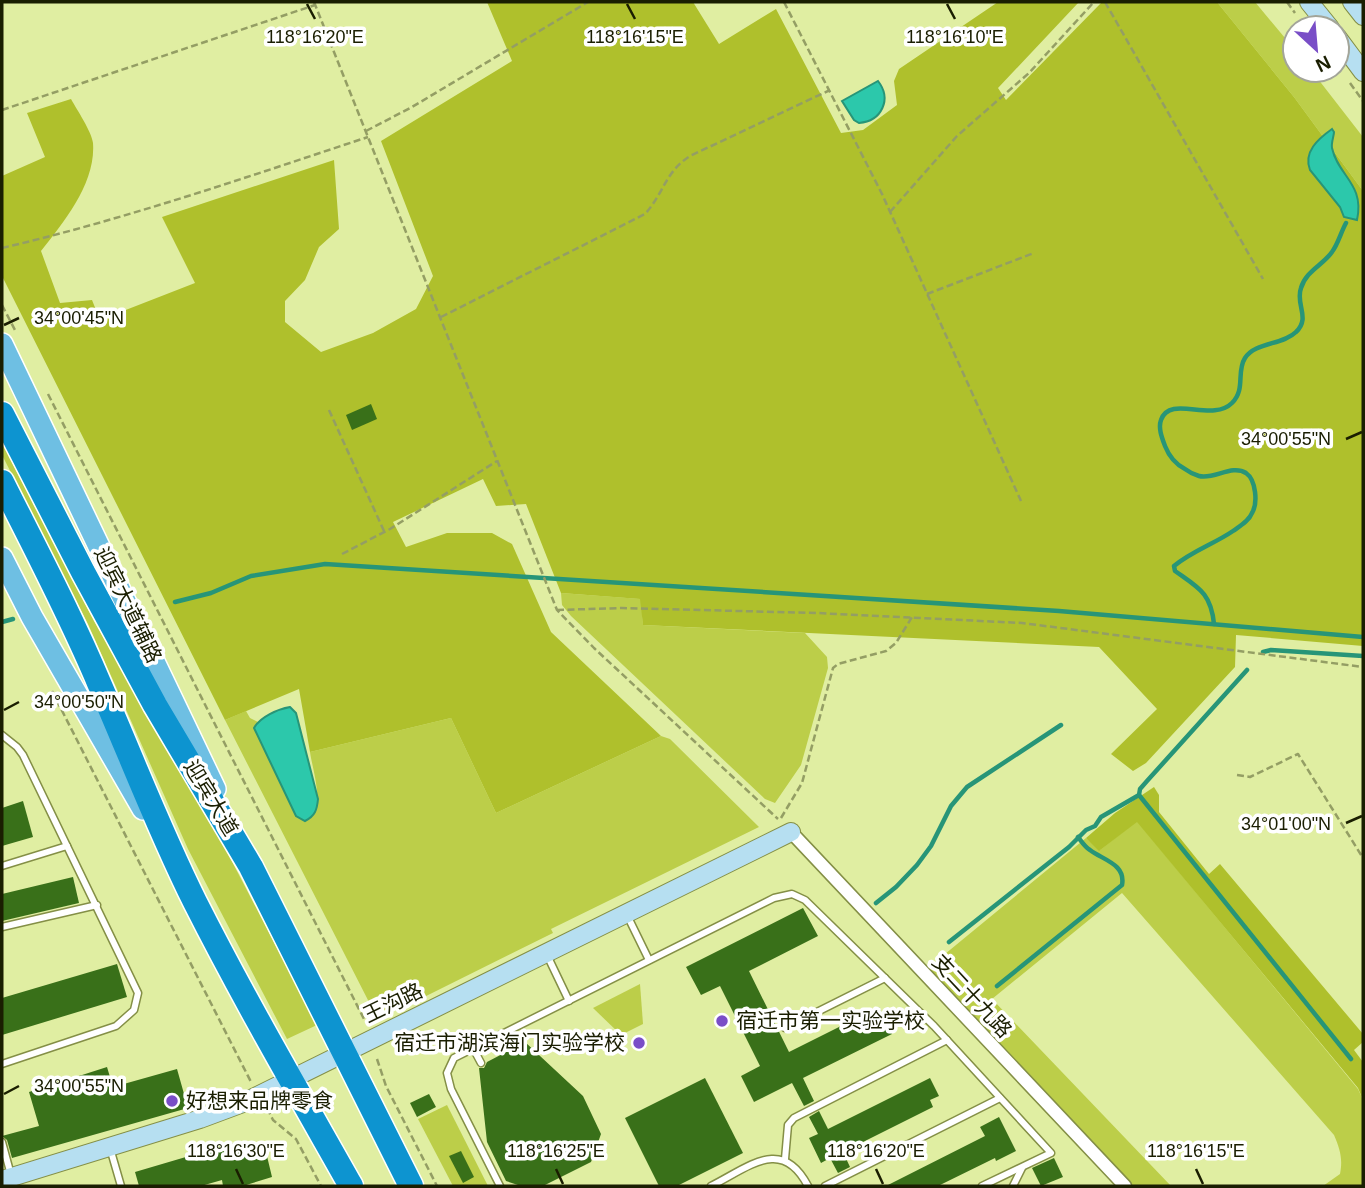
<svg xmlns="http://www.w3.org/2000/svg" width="1365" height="1188" font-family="Helvetica,'Noto Sans SC',sans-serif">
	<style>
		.green { fill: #bcce49 }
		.forest { fill: #afc02c }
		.water { fill: #2cc8ab; stroke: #279578; stroke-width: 2 }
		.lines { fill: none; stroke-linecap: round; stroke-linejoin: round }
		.stream { stroke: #279578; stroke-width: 4.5 }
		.building { fill: #397019 }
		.lane-casing { stroke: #848f46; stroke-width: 9 }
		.street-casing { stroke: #848f46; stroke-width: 15 }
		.secondary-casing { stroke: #848f46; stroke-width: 20 }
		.primary-casing { stroke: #fff; stroke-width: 24 }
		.highway-casing { stroke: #fff; stroke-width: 27 }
		.path { stroke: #949e64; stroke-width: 2.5; stroke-dasharray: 7 3.5; stroke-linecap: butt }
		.lane { stroke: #fff; stroke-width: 6 }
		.street { stroke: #fff; stroke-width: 12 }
		.secondary { stroke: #b6dff1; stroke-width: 18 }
		.primary { stroke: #6ebfe3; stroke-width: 21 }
		.highway { stroke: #0d94d0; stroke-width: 24 }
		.ticks { fill: none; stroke: #1a1e01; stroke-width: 2.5 }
		.poi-dot { fill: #794ec7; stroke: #fff; stroke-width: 2.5 }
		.labels { text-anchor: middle; stroke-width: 7; stroke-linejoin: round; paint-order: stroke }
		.street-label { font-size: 21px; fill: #1a1e01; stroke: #fff }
		.poi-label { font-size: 21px; fill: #1a1e01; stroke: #fff; text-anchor: start }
		.ticks-label { font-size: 18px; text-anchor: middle; fill: #1a1e01; stroke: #fff; stroke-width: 7; stroke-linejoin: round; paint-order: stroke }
	</style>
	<rect width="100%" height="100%" fill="#e0eea2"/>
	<g class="green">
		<path d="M1217 2H1255L1295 50V70H1311L1363 137V191L1294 97Z"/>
		<path d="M2 443 94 621 225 848 317 1025 287 1039 188 849 88 624 2 455Z"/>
		<path d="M561 593 641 599 643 625 805 633 827 657 828 668 801 765 775 803 765 799 571 616 562 605Z"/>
		<path d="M246 711 250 718 258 722 254 728 296 816 305 821C327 809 313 773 310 752L451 718 496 813 661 736 670 739 759 827 551 929 553 933 398 1010 383 1013 371 1006 225 720Z"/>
		<path d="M1137 821 1358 1089 1363 1100V1186H1323L1340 1174C1343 1159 1340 1149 1334 1135L1122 893 992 999 1171 1186H1131L928 968 1086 838 1100 850Z"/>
		<path d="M640 984 643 1024 621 1035 593 1008Z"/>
		<path d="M447 1105 488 1186H453L418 1119Z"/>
	</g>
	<g class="forest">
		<path d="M487 2H693L719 44 776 9 841 133 863 130 897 105 894 81 899 69 998 2H1079L998 88 1006 100 1102 2H1217L1294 97 1363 191V646L1236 635 1235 667 1146 763 1133 771 1111 754 1157 709 1099 647 643 625 640 599 561 593 526 504 496 506 483 479 393 522 406 547 447 533H492L512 544 551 632 661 736 496 813 451 718 310 752 299 689 225 720 2 276V176L45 157 27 113 71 99C77 110 92 132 93 143 96 183 64 222 41 251L60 303 92 300 100 320 195 283 162 217 334 160 339 229 319 247 305 280 285 301V322L321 352 373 333 416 309 433 276 381 141 512 61Z"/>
		<path d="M1154 787 1159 795V812L1209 874 1220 864 1363 1034V1042L1354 1050 1363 1062V1100L1358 1088 1137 822 1099 851 1086 838 1115 813Z"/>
	</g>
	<g class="water">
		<path d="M878 81C892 99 882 121 859 123L854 120 842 101Z"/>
		<path d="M1332 129 1334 132C1334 136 1331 143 1332 148 1338 176 1365 184 1357 220L1344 217 1340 207 1310 170C1303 152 1318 139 1332 129Z"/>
		<path d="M290 707 296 713 318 799C317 810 315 816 305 821L296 816 254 728C260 717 278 709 290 707Z"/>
	</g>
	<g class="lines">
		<g class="stream">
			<path d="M175 602 211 593 251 576 325 564 1059 611 1363 637"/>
			<path d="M2 622 13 619"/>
			<path d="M1214 624C1211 593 1199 588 1175 571L1174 566C1192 551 1214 544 1233 531 1240 526 1249 521 1252 513 1258 503 1256 480 1246 473 1232 464 1214 480 1199 476 1195 475 1189 472 1185 469 1175 464 1169 456 1165 446 1162 438 1158 428 1161 420 1170 394 1212 423 1232 403 1246 389 1236 372 1245 358 1255 342 1283 345 1296 332 1311 318 1295 304 1301 288 1306 271 1323 265 1332 252 1338 244 1341 232 1346 223"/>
			<path d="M1263 652 1271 650 1363 656"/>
			<path d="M1247 670 1147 781 1140 789 1139 795 1351 1059"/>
			<path d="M876 903 896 887 917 865 931 846 951 806 967 787 1061 725"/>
			<path d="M949 942 1069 847 1086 830 1095 826 1101 817 1139 795"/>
			<path d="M997 986 1122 885C1126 864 1103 860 1090 850 1085 847 1082 842 1078 837"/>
		</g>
	</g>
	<g class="building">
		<path d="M371 404 377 419 352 430 346 415Z"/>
		<path d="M23 801 33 837 2 846V808Z"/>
		<path d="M73 877 79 903 2 921V894Z"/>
		<path d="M803 908 818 936 749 971 789 1052 879 1007 892 1034 803 1078 814 1101 804 1106 792 1083 754 1102 741 1076 760 1066 720 986 701 995 686 967Z"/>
		<path d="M117 964 127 997 2 1035V998Z"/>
		<path d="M525 1042 583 1096 601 1134 591 1162 543 1186H521L506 1181 487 1142 479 1068H484L487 1062Z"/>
		<path d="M107 1067 113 1087 177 1069 188 1108 12 1158 7 1140 2 1136 39 1126 29 1092Z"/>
		<path d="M705 1078 743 1153 677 1186H659L625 1118Z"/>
		<path d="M930 1078 939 1096 930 1100 933 1107 843 1152 850 1167 838 1173 830 1158 821 1163 809 1138 818 1134 809 1117 819 1111 828 1129Z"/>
		<path d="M429 1094 436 1107 417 1117 410 1103Z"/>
		<path d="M999 1117 1016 1151 996 1161 995 1158 938 1186H886L985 1136 980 1127Z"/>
		<path d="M240 1141 266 1152 272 1177 243 1186H223L222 1180 201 1186H139L135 1172Z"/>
		<path d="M461 1151 474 1177 463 1183 449 1156Z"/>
		<path d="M1054 1158 1063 1177 1041 1186 1032 1168Z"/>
	</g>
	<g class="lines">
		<defs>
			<g id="lane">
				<path d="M2 735 17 747 23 755 138 993 134 1010 116 1026 2 1064"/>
				<path d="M2 866 67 846"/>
				<path d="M627 915 649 960"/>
				<path d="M2 927 97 905"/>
				<path d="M547 955 569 1001"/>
				<path d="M785 1028 885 978"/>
				<path d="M473 1048 481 1063"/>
				<path d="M2 1142 11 1175"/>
				<path d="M110 1148 121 1186"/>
				<path d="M785 1159 788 1125 794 1118 947 1040"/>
				<path d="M500 1186 451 1089 447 1073 454 1058 774 898 792 894 805 900 934 1026 1051 1153 982 1186"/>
				<path d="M711 1186C749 1167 782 1136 808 1186"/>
				<path d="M825 1186 1000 1098"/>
				<path d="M1013 1186 1022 1168"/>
			</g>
			<path id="street" d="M791 832 1125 1186"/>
			<g id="secondary">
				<path d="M1309 2 1330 28"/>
				<path d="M1352 2 1363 16"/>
				<path d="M1337 37 1363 72"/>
				<path d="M2 1180 200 1119 243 1103 791 832"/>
			</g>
			<g id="primary">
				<path d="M2 344 215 789"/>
				<path d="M2 558 32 617 143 809"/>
			</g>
			<g id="highway">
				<path d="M2 414 83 572 155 705 251 867 411 1186"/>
				<path d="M2 482C35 548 70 614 99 683 131 756 159 830 195 902 244 999 298 1092 351 1186"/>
			</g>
		</defs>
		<use href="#lane" class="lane-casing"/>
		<use href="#street" class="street-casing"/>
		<use href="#secondary" class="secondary-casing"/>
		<use href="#primary" class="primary-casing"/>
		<use href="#highway" class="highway-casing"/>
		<g class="path">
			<path d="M314 2 557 610 594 648 778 819"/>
			<path d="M784 2 882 194 1021 501"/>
			<path d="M1105 2 1263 279"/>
			<path d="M1287 2 1295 13"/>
			<path d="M1350 83 1363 101"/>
			<path d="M2 110 315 5"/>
			<path d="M366 131 412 107 588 2"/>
			<path d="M890 212 957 136 1029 73 1094 2"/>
			<path d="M2 248C126 219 247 177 368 137"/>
			<path d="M927 294 1034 253"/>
			<path d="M2 305 16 332"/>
			<path d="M441 317 645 214C664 193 665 172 690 156L830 90"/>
			<path d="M48 394 364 1019"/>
			<path d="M329 410 384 531"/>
			<path d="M342 554 390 529 497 461"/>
			<path d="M557 610 622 608 817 613 1022 623 1363 667"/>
			<path d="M52 691 251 1082"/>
			<path d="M1237 775 1250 777 1298 754 1363 858"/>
			<path d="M781 818 802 783 833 668 838 664 886 651 896 643 912 617"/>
			<path d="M377 1059 386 1086 437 1186"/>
			<path d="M267 1108 273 1120 296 1139 321 1186"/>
		</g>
		<use href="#lane" class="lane"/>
		<use href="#street" class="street"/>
		<use href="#secondary" class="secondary"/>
		<use href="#primary" class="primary"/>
		<use href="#highway" class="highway"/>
	</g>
	<path class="ticks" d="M307 4 315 19M627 4 635 19M947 4 955 19M4 325 19 318M1346 439 1362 432M4 710 19 702M1346 823 1362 816M4 1094 19 1086M236 1169 243 1184M556 1169 563 1184M876 1169 883 1184M1196 1169 1203 1184"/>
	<g class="poi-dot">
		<circle cx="722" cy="1021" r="7"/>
		<circle cx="639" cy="1043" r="7"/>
		<circle cx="172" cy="1101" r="7"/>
	</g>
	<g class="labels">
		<g class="street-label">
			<text transform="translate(128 605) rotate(64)" y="7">迎宾大道辅路</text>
			<text transform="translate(211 798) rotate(59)" y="7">迎宾大道</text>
			<text transform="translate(972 996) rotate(47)" y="7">支二十九路</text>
			<text transform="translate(393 1003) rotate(-26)" y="7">王沟路</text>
		</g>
		<g class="poi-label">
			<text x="736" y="1028">宿迁市第一实验学校</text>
			<text x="625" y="1050" text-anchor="end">宿迁市湖滨海门实验学校</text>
			<text x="186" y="1108">好想来品牌零食</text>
		</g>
	</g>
	<g class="ticks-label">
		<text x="315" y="43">118°16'20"E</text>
		<text x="635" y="43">118°16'15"E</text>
		<text x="955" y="43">118°16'10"E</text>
		<text x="79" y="324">34°00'45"N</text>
		<text x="1286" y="445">34°00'55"N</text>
		<text x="79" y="708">34°00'50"N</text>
		<text x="1286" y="830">34°01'00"N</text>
		<text x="79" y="1092">34°00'55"N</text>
		<text x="236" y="1157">118°16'30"E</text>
		<text x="556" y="1157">118°16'25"E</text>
		<text x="876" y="1157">118°16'20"E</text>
		<text x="1196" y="1157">118°16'15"E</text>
	</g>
	<rect width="1365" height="1188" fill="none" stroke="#1a1e01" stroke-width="7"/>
	<g transform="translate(1316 49) rotate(154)"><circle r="33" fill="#ffffff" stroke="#a3a599" stroke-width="2"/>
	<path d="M0-5L12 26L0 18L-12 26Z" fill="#794ec7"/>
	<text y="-10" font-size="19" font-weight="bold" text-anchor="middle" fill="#1a1e01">N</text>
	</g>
</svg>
